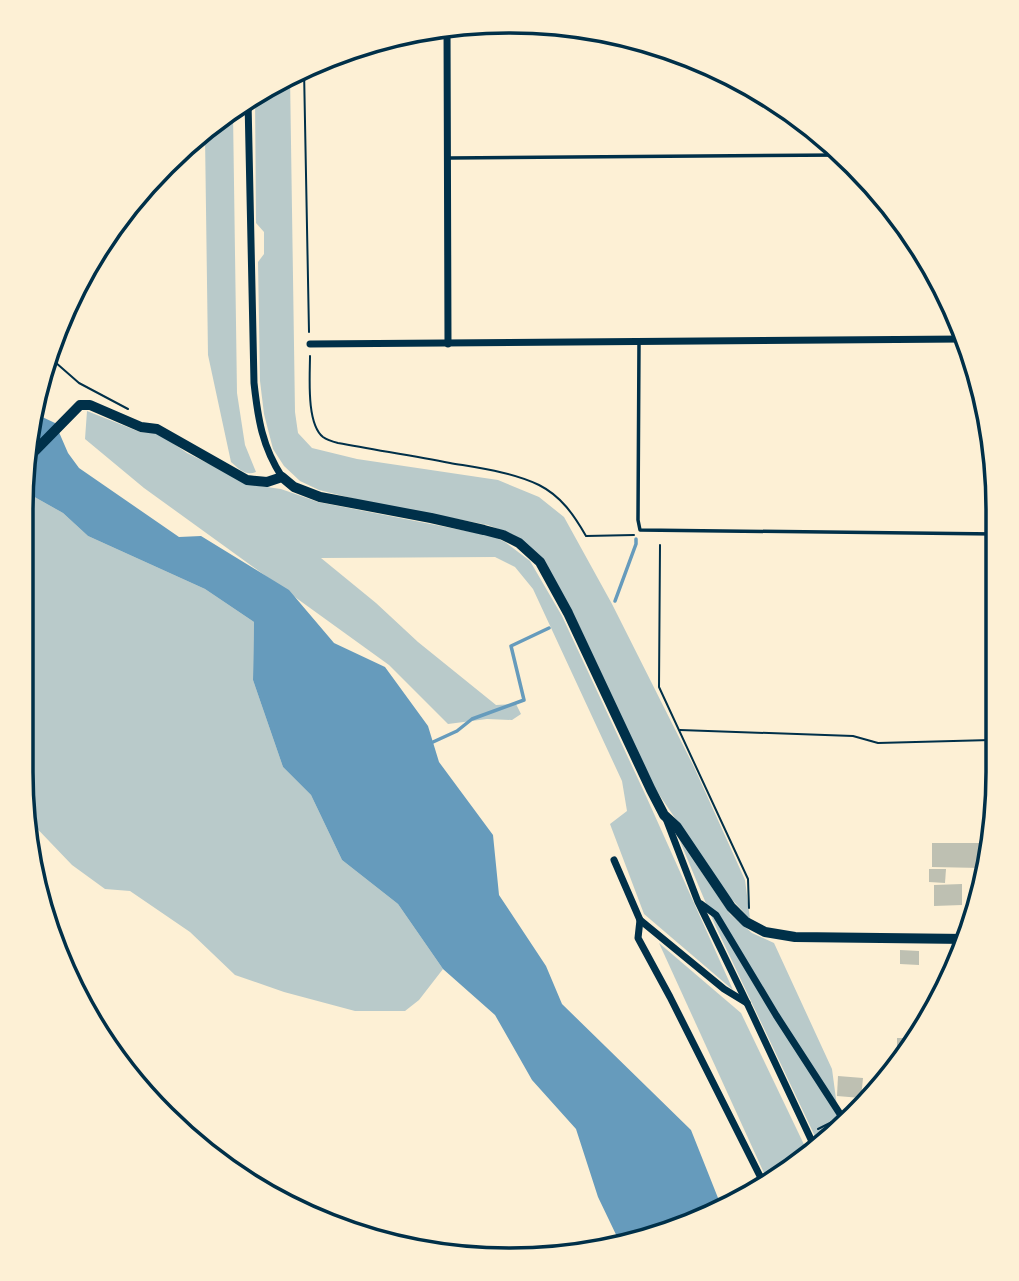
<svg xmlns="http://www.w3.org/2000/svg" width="1019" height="1281" font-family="'Noto Sans',sans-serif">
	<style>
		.green { fill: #b9caca }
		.water { fill: #669bbc }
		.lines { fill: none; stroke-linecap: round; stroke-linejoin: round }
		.stream { stroke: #669bbc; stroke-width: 3.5 }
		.building { fill: #bec0b2 }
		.path { stroke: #003049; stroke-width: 2 }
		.service { stroke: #003049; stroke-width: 3.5 }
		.minor { stroke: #003049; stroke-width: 7 }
		.secondary { stroke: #003049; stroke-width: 10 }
		.rim { fill: none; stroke: #003049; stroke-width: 3.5 }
	</style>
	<rect width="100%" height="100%" fill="#fdf0d5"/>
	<g class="green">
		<path d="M290 75 295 412 298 433 312 448 357 459 498 480 539 497 564 517 612 604 694 767 745 880 750 919 725 892 654 787 573 613 514 535 488 525 359 500 319 490 300 481 284 466 273 449 264 414 260 381 258 262 264 254V232L256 223 255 95 266 86Z"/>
		<path d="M233 113 237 393 245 445 256 472C245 476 239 469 231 462L208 355 205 136Z"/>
		<path d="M87 411 140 432 158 433 187 453 252 485 281 489 318 502 492 536 505 542 530 561 562 616 646 796 733 990 644 914 610 824 627 811 622 781 533 589 515 567 495 557 321 558 376 603 418 642 496 705 516 704 521 714 512 720 487 719 448 724 389 665 144 488 85 439Z"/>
		<path d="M22 490 63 513 88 536 205 589 254 622 253 680 283 767 311 795 342 860 398 904 443 969 419 1000 405 1011H355L284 992 235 975 190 932 130 891 105 889 72 865 27 818 21 771Z"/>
		<path d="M679 839 730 914 752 933 774 943 832 1069 840 1129 831 1139 820 1147 715 925Z"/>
		<path d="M659 943 741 1013 809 1155 769 1184Z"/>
	</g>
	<path class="water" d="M35 411 38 415 55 423 68 453 79 468 179 537 201 536 289 590 334 643 385 667 428 726 439 762 493 835 499 895 546 966 562 1004 691 1130 722 1208 636 1243 621 1245 598 1197 576 1129 532 1080 495 1015 443 969 398 904 342 860 311 795 283 767 253 680 254 622 205 589 88 536 63 513 22 490V478Z"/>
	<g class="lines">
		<g class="stream">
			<path d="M615 601 636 544V539"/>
			<path d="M433 742 457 731 472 719 524 700 511 646 549 628"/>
		</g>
	</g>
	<g class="building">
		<path d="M932 843H982L981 868 932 867Z"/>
		<path d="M929 869H946L945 883 929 882Z"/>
		<path d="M962 884V905L934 906V885Z"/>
		<path d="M900 950 919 951V965L900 964Z"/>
		<path d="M897 1038H915L903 1059H897Z"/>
		<path d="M838 1076 863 1078 861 1098 837 1096Z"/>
	</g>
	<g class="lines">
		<g class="path">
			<path d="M304 69 309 332"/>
			<path d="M47 355 79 383 128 409"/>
			<path d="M310 356C310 376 306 423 323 437 327 440 334 442 338 443 376 450 413 456 450 463 479 468 512 472 539 485 561 496 574 515 586 536L634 535"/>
			<path d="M660 545 659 687 748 879 749 908"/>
			<path d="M680 730 853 736 878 743 991 740"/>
			<path d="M818 1129 832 1122"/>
		</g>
		<g class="service">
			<path d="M449 158 842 155"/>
			<path d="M639 342 638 520 640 530 996 534"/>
		</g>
		<g class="minor">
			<path d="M447 25 448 344"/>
			<path d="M248 101 254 383C258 419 262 446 282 477"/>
			<path d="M310 344 963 339"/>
			<path d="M665 816 698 902 747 1003 816 1150"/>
			<path d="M614 860 640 920 638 938 670 997 765 1186"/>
			<path d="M701 904 716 915 776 1015 842 1117 844 1125"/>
			<path d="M640 920 724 989 747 1003"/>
		</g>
		<path class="secondary" d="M26 460 80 405H90L141 427 157 429 247 480 267 482 282 477 294 487 320 497 431 518 484 530 503 535 519 543 540 562 568 613 651 790 664 815 677 827 731 907 746 922 765 932 795 937 967 939"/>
	</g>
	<path d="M0 0H1019V1281H0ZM509 33H510A476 476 0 0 1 986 509V772A476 476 0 0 1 510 1248H509A476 476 0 0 1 33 772V509A476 476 0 0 1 509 33Z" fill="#fdf0d5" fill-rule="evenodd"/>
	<path class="rim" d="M509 33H510A476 476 0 0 1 986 509V772A476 476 0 0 1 510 1248H509A476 476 0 0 1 33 772V509A476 476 0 0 1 509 33Z"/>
</svg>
